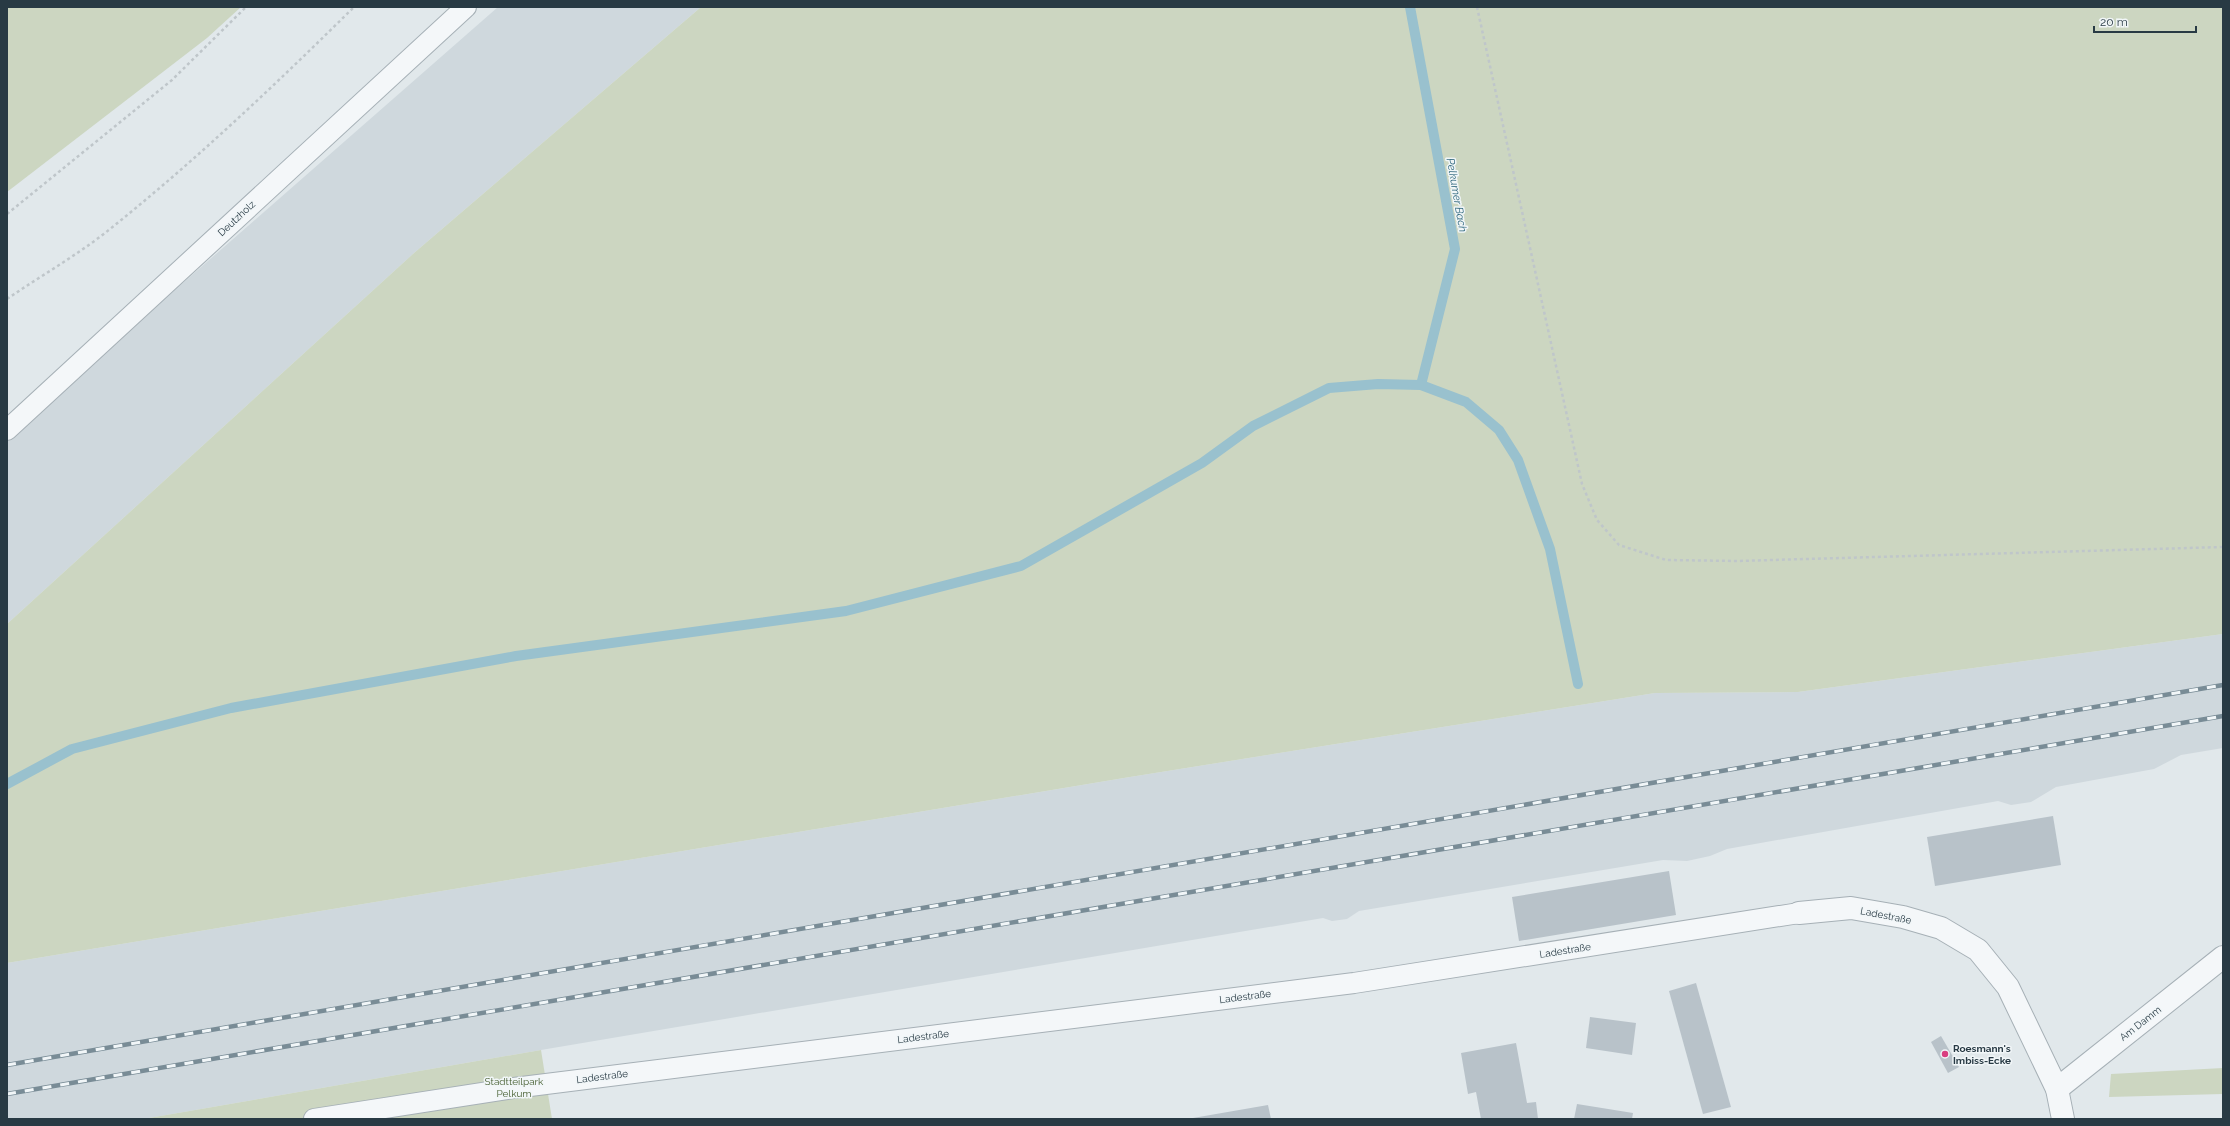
<svg xmlns="http://www.w3.org/2000/svg" width="2230" height="1126" font-family="Raleway,sans-serif">
	<style>
		.built { fill: #cfd8dd }
		.green { fill: #ccd6c1 }
		.lines { fill: none; stroke-linecap: round; stroke-linejoin: round }
		.stream { stroke: #99c1ce; stroke-width: 10 }
		.building { fill: #b8c2c9 }
		.service-casing { stroke: #a6b0b6; stroke-width: 22 }
		.minor-casing { stroke: #a6b0b6; stroke-width: 24 }
		.path { stroke: #bfc6ca; stroke-width: 2.5; stroke-dasharray: 3 3; stroke-linecap: butt }
		.service { stroke: #f4f7f9; stroke-width: 20 }
		.minor { stroke: #f4f7f9; stroke-width: 22 }
		.rail-casing { stroke: #798c96; stroke-width: 4.5 }
		.rail { stroke: #f1f6f8; stroke-width: 3; stroke-dasharray: 9; stroke-linecap: butt }
		.poi-dot { fill: #d93d7f; stroke: #f1f6f8; stroke-width: 1.5 }
		.labels { text-anchor: middle; stroke-width: 3; stroke-linejoin: round; paint-order: stroke }
		.street-label { font-size: 10px; fill: #283a44; stroke: #f1f6f8 }
		.poi-label { font-size: 10px; font-weight: bold; fill: #283a44; stroke: #f1f6f8; text-anchor: start }
		.park-label { font-size: 10px; fill: #496134; stroke: #f1f6f8 }
		.water-label { font-size: 11px; font-style: italic; fill: #2e667c; stroke: #f1f6f8 }
	</style>
	<rect width="100%" height="100%" fill="#e1e8eb"/>
	<g class="built">
		<path d="M498 7H701L414 253 7 624V437Z"/>
		<path d="M2223 634V748L2181 755 2154 769 2056 787 2031 802 2011 805 1998 801 1727 849 1710 856 1687 861 1663 860 1359 911 1347 919 1332 921 1323 918 541 1050 143 1119H7V963L1130 777 1655 693 1798 692Z"/>
	</g>
	<g class="green">
		<path d="M7 7H241L207 38 7 192Z"/>
		<path d="M701 7H2223V634L1798 692 1655 693 1130 777 7 963V624L414 253Z"/>
		<path d="M541 1050 552 1119H143Z"/>
		<path d="M2223 1068V1094L2109 1097 2111 1074Z"/>
	</g>
	<g class="lines">
		<g class="stream">
			<path d="M1410 7 1455 249 1421 385"/>
			<path d="M7 784 72 749 231 708 516 656 846 611 1021 566 1202 463 1253 426 1329 388 1378 384 1421 385 1466 402 1499 430 1518 460 1550 549 1578 684"/>
		</g>
	</g>
	<g class="building">
		<path d="M2053 816 2061 865 1935 886 1927 837Z"/>
		<path d="M1669 871 1676 915 1519 941 1512 897Z"/>
		<path d="M1696 983 1731 1107 1703 1114 1669 991Z"/>
		<path d="M1590 1017 1636 1023 1632 1055 1586 1048Z"/>
		<path d="M1941 1036 1959 1067 1948 1073 1931 1042Z"/>
		<path d="M1516 1043 1527 1103 1536 1102 1538 1119H1481L1476 1092 1468 1094 1461 1053Z"/>
		<path d="M1577 1104 1633 1113 1632 1119H1574Z"/>
		<path d="M1268 1105 1271 1119H1193V1118Z"/>
	</g>
	<g class="lines">
		<defs>
			<g id="service">
				<path d="M7 430 466 7"/>
				<path d="M314 1119 514 1088 1354 983 1799 913"/>
			</g>
			<g id="minor">
				<path d="M1799 913 1851 908 1903 917 1941 928 1978 950 2008 987 2057 1089 2063 1119"/>
				<path d="M2057 1089 2223 957"/>
			</g>
		</defs>
		<use href="#service" class="service-casing"/>
		<use href="#minor" class="minor-casing"/>
		<g class="path">
			<path d="M1477 7 1582 484 1597 520 1619 545 1666 560 1737 561 2223 547"/>
			<path d="M7 214 172 80 246 7"/>
			<path d="M7 299C39 277 74 257 105 233 193 163 274 86 354 7"/>
		</g>
		<use href="#service" class="service"/>
		<use href="#minor" class="minor"/>
		<defs>
			<g id="rail">
				<path d="M7 1065 2223 685"/>
				<path d="M7 1094 2223 716"/>
			</g>
		</defs>
		<use href="#rail" class="rail-casing"/>
		<use href="#rail" class="rail"/>
	</g>
	<circle class="poi-dot" cx="1945" cy="1054" r="4"/>
	<g class="labels">
		<g class="street-label">
			<text transform="translate(236 218) rotate(-43)" y="4">Deutzholz</text>
			<text transform="translate(1886 915) rotate(11)" y="4">Ladestraße</text>
			<text transform="translate(1565 950) rotate(-9)" y="4">Ladestraße</text>
			<text transform="translate(1245 996) rotate(-7)" y="4">Ladestraße</text>
			<text transform="translate(2140 1023) rotate(-38)" y="4">Am Damm</text>
			<text transform="translate(923 1036) rotate(-7)" y="4">Ladestraße</text>
			<text transform="translate(602 1076) rotate(-7)" y="4">Ladestraße</text>
		</g>
		<g class="poi-label">
			<text x="1953" y="1052">Roesmann's<tspan x="1953" dy="12">Imbiss-Ecke</tspan></text>
		</g>
		<g class="park-label">
			<text x="514" y="1085">Stadtteilpark<tspan x="514" dy="12">Pelkum</tspan></text>
		</g>
		<g class="water-label">
			<text transform="translate(1457 195) rotate(80)" y="4">Pelkumer Bach</text>
		</g>
	</g>
	<rect width="2230" height="1126" fill="none" stroke="#283a44" stroke-width="16"/>
	<path d="M2094 26v6h102v-6" fill="none" stroke="#283a44" stroke-width="2"/>
	<text x="2100" y="26" font-size="12" fill="#283a44" stroke="#f1f6f8" stroke-width="3" paint-order="stroke">20 m</text>
</svg>
